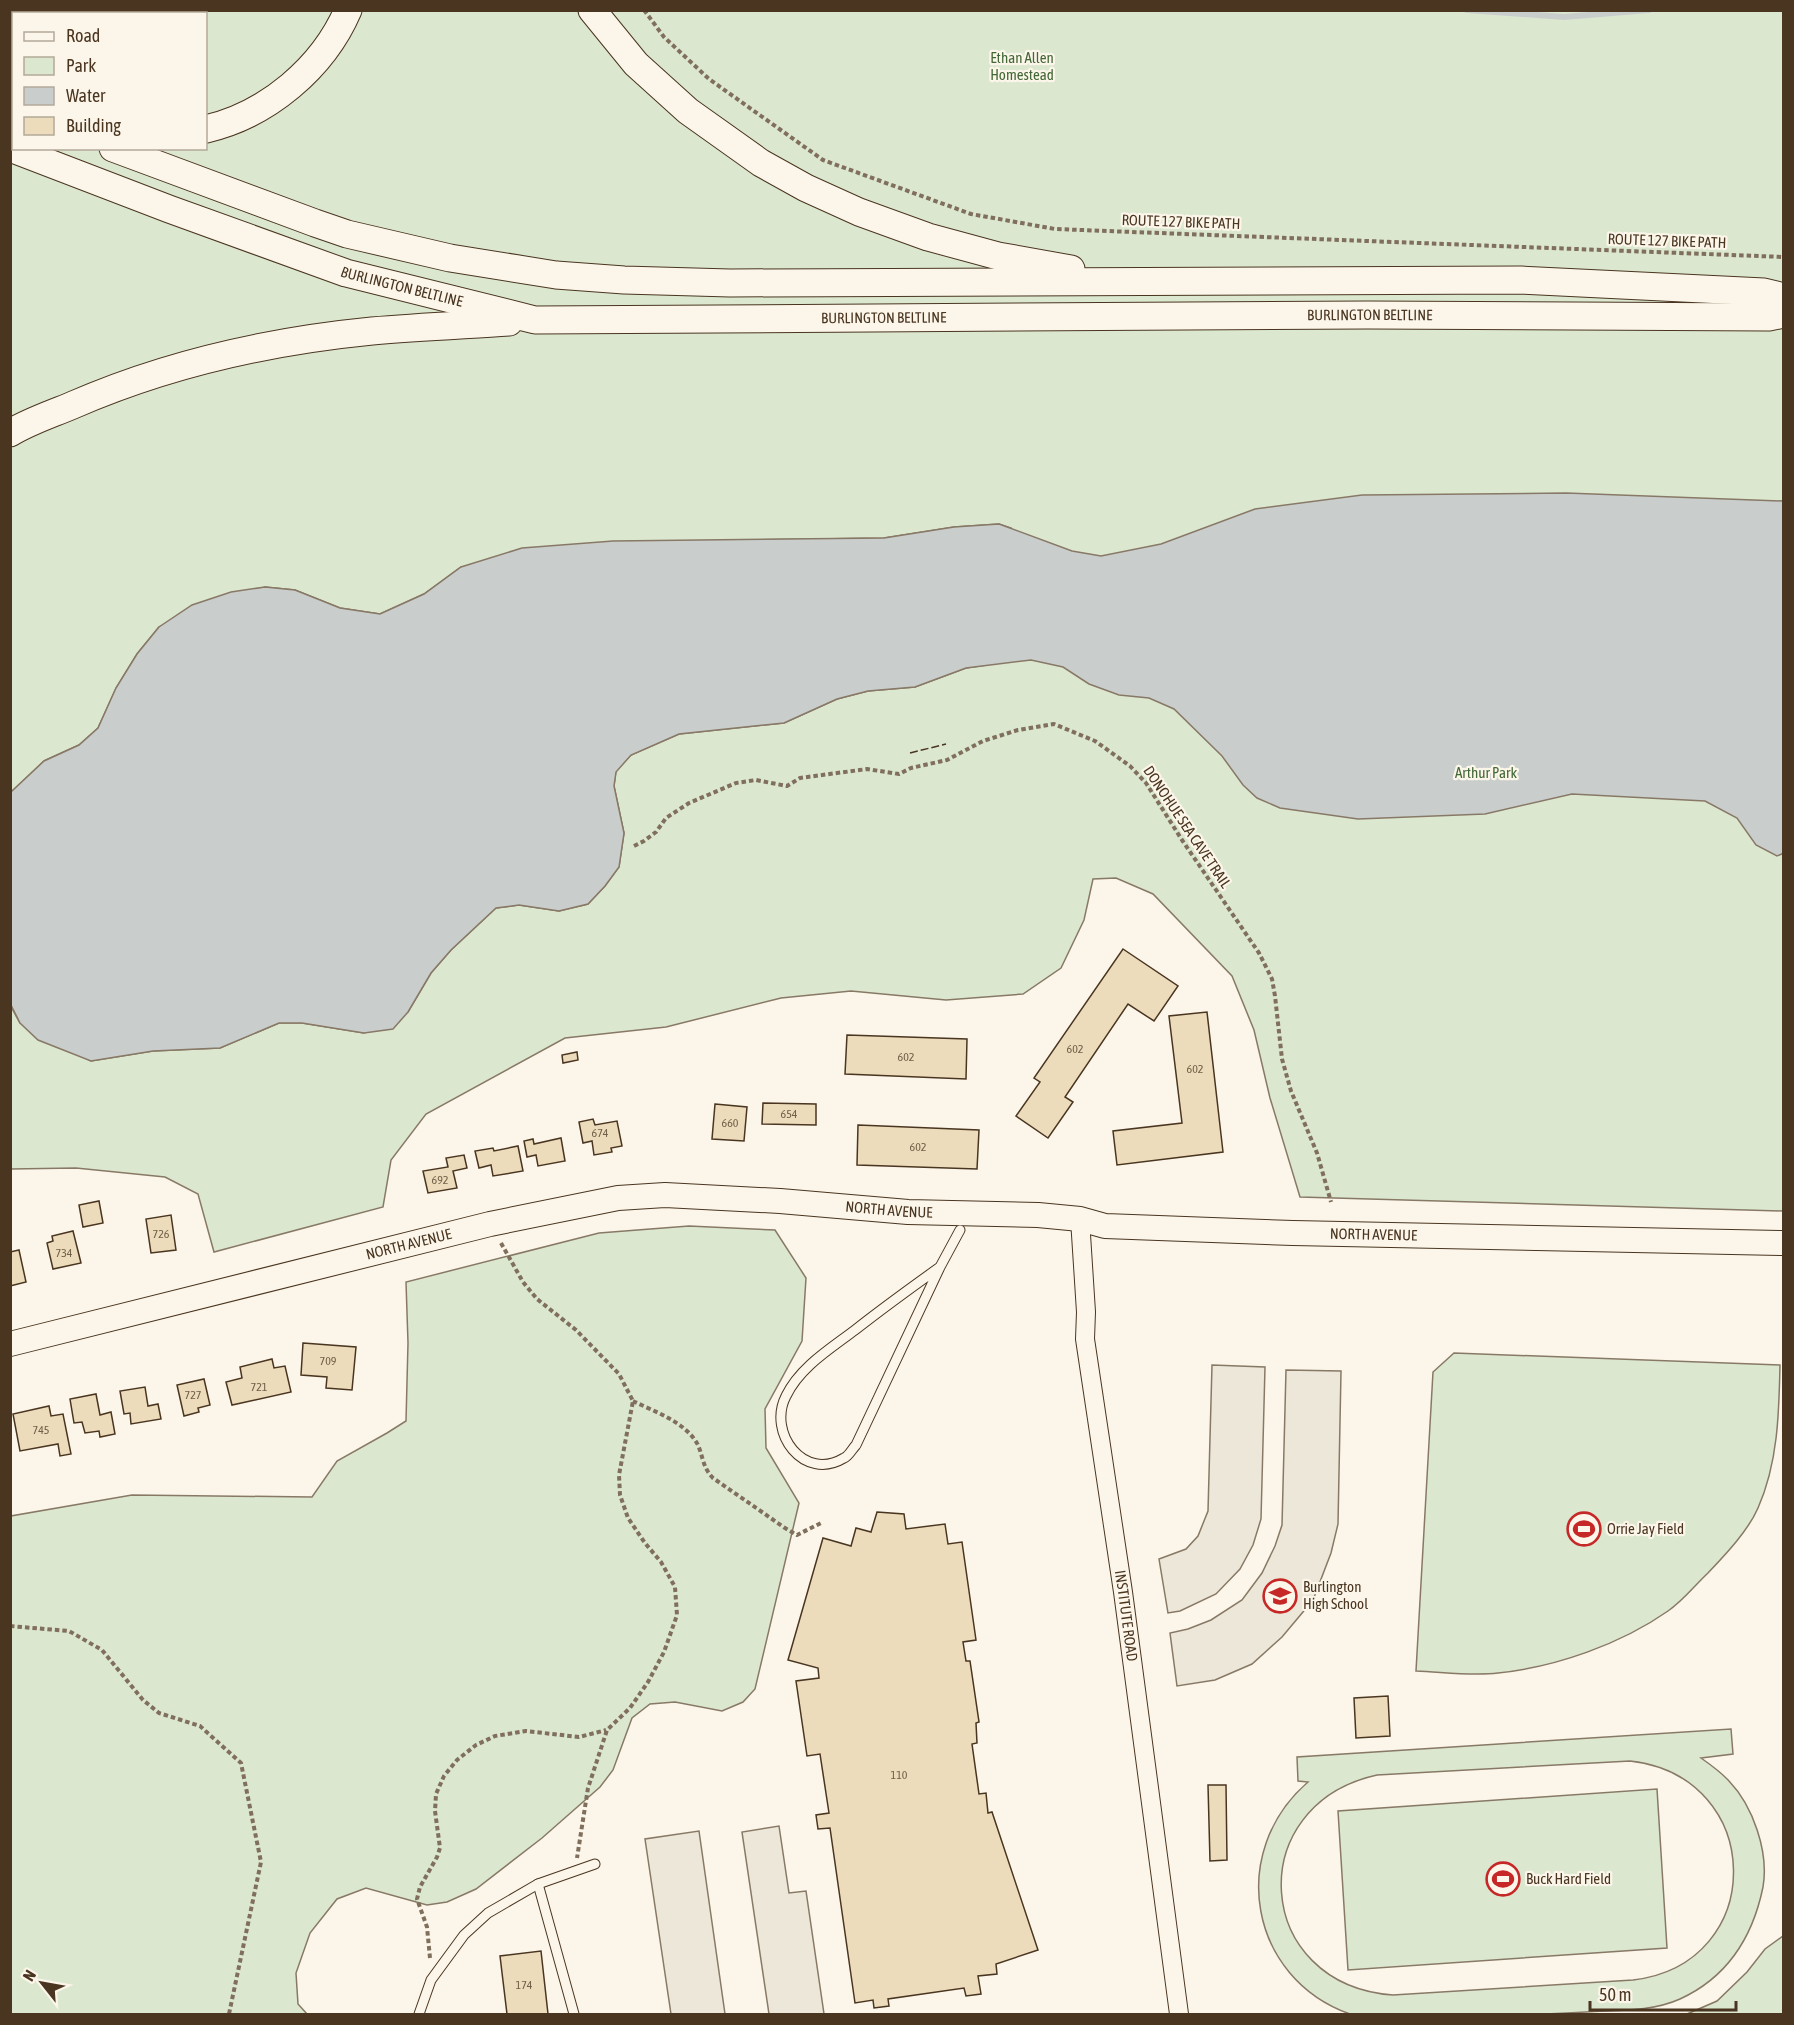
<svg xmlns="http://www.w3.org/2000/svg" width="1794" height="2025" font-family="'Asap Condensed',sans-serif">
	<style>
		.green { fill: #dce7d0; stroke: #887966; stroke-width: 1.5; fill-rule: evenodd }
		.parking { fill: #ede7d9; stroke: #887966; stroke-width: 1.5 }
		.water { fill: #c9cecd; stroke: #887966; stroke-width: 1.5 }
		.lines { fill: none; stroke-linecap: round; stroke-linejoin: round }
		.stream { stroke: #c9cecd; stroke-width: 6 }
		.building { fill: #ecdcbc; stroke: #4a3520; stroke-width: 1.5 }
		.service-casing { stroke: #4a3520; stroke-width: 11 }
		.minor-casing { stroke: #4a3520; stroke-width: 20 }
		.secondary-casing { stroke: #4a3520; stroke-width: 26 }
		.primary-casing { stroke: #4a3520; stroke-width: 29 }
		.path { stroke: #7f6f5c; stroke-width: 4; stroke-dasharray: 4.5 3; stroke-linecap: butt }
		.service { stroke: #fbf6e9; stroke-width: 9 }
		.minor { stroke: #fbf6e9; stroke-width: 18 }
		.secondary { stroke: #fbf6e9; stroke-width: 24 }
		.primary { stroke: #fbf6e9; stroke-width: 27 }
		.fence { stroke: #4a3520; stroke-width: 1.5; stroke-dasharray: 8 3; stroke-linecap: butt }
		.labels { text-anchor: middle; stroke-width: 4.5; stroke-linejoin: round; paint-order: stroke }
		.number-label { font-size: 12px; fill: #725f47 }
		.park-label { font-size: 15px; fill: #436837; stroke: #fbf6e9 }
		.street-label { font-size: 15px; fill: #4a3520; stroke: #fbf6e9 }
		.poi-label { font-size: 15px; fill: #4a3520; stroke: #fbf6e9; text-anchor: start }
	</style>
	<rect width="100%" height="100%" fill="#fbf6e9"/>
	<g class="green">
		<path d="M11 11H1783V1211L1300 1197 1270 1098 1254 1030 1232 976 1153 894 1116 878 1093 879 1084 920 1061 968 1023 994 946 1000 851 991 781 998 666 1027 565 1038 426 1114 391 1160 383 1207 214 1252 198 1194 165 1177 76 1168 11 1169 10 1005 20 1023 91 1061 153 1051 220 1048 279 1023H302L364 1033 408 1012 431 973 451 950 496 908 519 905 559 911 588 904 605 886 619 867 624 833 614 786 616 771 631 755 679 734 784 723 837 699 868 691 915 687 966 668 986 665 1011 528 999 524 954 527 884 538 746 540 461 567 424 594 380 614 340 608 295 590 265 587 159 627 137 654 116 688 98 728 79 745 44 761 11 792ZM14 14H206V148H14Z"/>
		<path d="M689 1226 775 1230 806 1278 802 1341 765 1409 766 1448 799 1503 755 1689 743 1702 722 1711 675 1702 650 1704 632 1718 613 1770 600 1787 542 1838 476 1889 447 1902 427 1905 366 1888 337 1899 310 1933 296 1973 298 2004 307 2014H11V1516L132 1495 312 1497 337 1461 387 1433 406 1421 408 1343 406 1282 599 1233Z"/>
		<path d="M1454 1353 1780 1365C1779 1413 1778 1463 1758 1508 1748 1531 1725 1555 1708 1573 1695 1585 1683 1601 1668 1611 1621 1644 1556 1667 1498 1673 1471 1676 1443 1672 1416 1671L1433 1372Z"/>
		<path d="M1731 1729 1733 1754 1701 1758C1711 1765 1721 1772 1729 1781 1753 1806 1769 1852 1763 1887 1753 1936 1728 1977 1680 1999 1651 2012 1618 2010 1586 2012 1508 2017 1429 2015 1350 2014 1249 1978 1227 1852 1308 1782L1298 1781 1297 1757ZM1630 1761C1766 1776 1769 1964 1633 1980L1393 1995C1253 1985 1241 1805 1377 1775Z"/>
		<path d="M1657 1789 1667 1948 1348 1970 1338 1811Z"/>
		<path d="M1783 1936V2014H1687L1717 2001 1747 1972 1765 1949Z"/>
	</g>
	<g class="parking">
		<path d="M1212 1365 1265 1367 1261 1519 1253 1545 1240 1569 1216 1594 1180 1611 1168 1613 1159 1559 1186 1549 1198 1536 1208 1511Z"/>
		<path d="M1286 1370 1341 1371 1338 1524 1331 1553 1313 1600 1282 1637 1252 1664 1215 1680 1177 1686 1170 1633 1188 1629 1211 1620 1242 1600 1262 1573 1275 1546 1282 1525Z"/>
		<path d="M779 1826 789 1893 806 1891 824 2014H769L742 1832Z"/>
		<path d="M699 1831 725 2014H671L645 1839Z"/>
	</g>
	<path class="water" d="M1566 493 1783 501 1784 853 1777 856 1756 845 1737 818 1705 801 1572 794 1485 814 1358 819 1280 808 1257 798 1243 785 1222 756 1174 709 1149 698 1119 695 1089 684 1063 667 1031 660 966 668 915 687 868 691 837 699 784 723 679 734 631 755 616 772 614 786 624 833 619 867 605 886 588 904 559 911 519 905 496 908 451 950 431 973 408 1012 393 1029 364 1033 302 1023H279L220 1048 153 1051 91 1061 38 1040 20 1023 11 1005V792L44 761 79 745 98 728 116 688 137 654 159 627 192 605 231 592 265 587 295 590 340 608 380 614 424 594 461 567 522 548 613 541 884 538 954 527 999 524 1072 551 1101 556 1161 544 1255 509 1362 495Z"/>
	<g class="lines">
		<path class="stream" d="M1467 10 1564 17 1649 10"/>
	</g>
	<g class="building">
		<path d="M1123 949 1178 986 1154 1021 1128 1004 1065 1097 1073 1102 1048 1138 1016 1116 1040 1082 1034 1078Z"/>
		<path d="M1207 1012 1223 1152 1117 1165 1113 1131 1182 1123 1169 1016Z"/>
		<path d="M847 1035 967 1039 966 1079 845 1074Z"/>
		<path d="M577 1052 578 1060 563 1063 562 1055Z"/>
		<path d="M763 1103 816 1104V1125L762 1124Z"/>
		<path d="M715 1104 747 1107 744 1141 712 1139Z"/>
		<path d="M593 1119 595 1125 617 1121 622 1146 611 1148 612 1152 594 1155 592 1141 583 1143 579 1122Z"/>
		<path d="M858 1125 979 1130 977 1169 857 1165Z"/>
		<path d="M561 1138 565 1161 538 1166 536 1155 527 1157 524 1141 533 1139 534 1144Z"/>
		<path d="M518 1146 523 1171 493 1176 491 1165 479 1168 475 1151 493 1148 494 1151Z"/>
		<path d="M464 1155 467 1168 453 1171 457 1188 428 1193 423 1171 448 1167 446 1158Z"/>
		<path d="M99 1201 103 1223 83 1227 79 1205Z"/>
		<path d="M171 1215 176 1250 151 1253 146 1219Z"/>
		<path d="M73 1231 81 1263 53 1269 47 1243 53 1241 52 1236Z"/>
		<path d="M19 1250 26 1282 10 1286V1252Z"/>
		<path d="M303 1343 356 1347 352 1390 326 1388 327 1377 301 1375Z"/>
		<path d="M272 1359 274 1368 285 1366 291 1392 232 1405 226 1382 242 1378 240 1367Z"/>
		<path d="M204 1379 210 1405 198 1408 199 1412 184 1416 177 1385Z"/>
		<path d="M145 1387 148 1406 158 1404 161 1419 131 1424 130 1413 124 1414 120 1391Z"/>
		<path d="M96 1394 100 1415 111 1412 115 1434 100 1437 99 1431 85 1433 82 1422 74 1423 70 1399Z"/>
		<path d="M49 1406 51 1416 63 1414 71 1454 60 1456 58 1444 20 1451 13 1414Z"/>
		<path d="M877 1512 904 1514 906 1529 945 1524 948 1544 962 1542 976 1640 963 1642 966 1661H970L979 1722 976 1723 977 1743 972 1744 979 1794 986 1793 988 1813 992 1812 1038 1950 996 1964 997 1974 978 1976 981 1994 966 1996 964 1988 888 1999 889 2006 874 2008 873 2000 855 2003 830 1828 818 1829 816 1815 829 1813 820 1754 807 1756 796 1681 819 1678 818 1668 788 1660 823 1538 851 1546 856 1528 871 1532Z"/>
		<path d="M1388 1696 1390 1736 1356 1738 1354 1698Z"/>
		<path d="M1208 1785H1226L1227 1860 1210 1861Z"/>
		<path d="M541 1951 548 2014H507L500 1956Z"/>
	</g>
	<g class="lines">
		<defs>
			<g id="service">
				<path d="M940 1267C912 1287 883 1308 855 1330 830 1349 800 1367 786 1396 767 1433 804 1482 844 1458 849 1456 852 1449 856 1445L940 1267 960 1230"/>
				<path d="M538 1884 574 2014"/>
				<path d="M419 2014 431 1980 464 1935 488 1913 538 1884 595 1864"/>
			</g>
			<g id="minor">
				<path id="s1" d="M1080 1219 1086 1312 1085 1339 1123 1592 1179 2014"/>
			</g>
			<g id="secondary">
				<path id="s2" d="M10 1344 490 1224 618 1198 665 1195 780 1201 908 1212 1038 1215 1080 1219 1105 1226 1293 1233 1784 1243"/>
			</g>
			<g id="primary">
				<path d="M592 10 636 64 688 111 761 163 806 188 859 212 928 237 998 256 1071 269"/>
				<path d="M10 108 14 109"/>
				<path d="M206 129C267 115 323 68 348 10"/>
				<path id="s3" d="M10 148 169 209 346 273 535 320 1368 315 1769 317 1784 314"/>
				<path d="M113 148 315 223 347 234 450 258 556 275 624 280 730 283 1521 280 1764 292 1784 297"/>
				<path d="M10 433C30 421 52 414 73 405 167 364 270 341 372 331 418 327 463 325 509 322"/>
			</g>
		</defs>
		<use href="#service" class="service-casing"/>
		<use href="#minor" class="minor-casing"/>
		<use href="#secondary" class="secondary-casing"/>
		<use href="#primary" class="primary-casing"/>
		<g class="path">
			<path d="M644 10 664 37 709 79 823 160 971 214 1055 229 1784 257"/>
			<path d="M634 846 644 841 656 832 666 818 689 803 736 783 756 780 787 786 800 778 867 769 899 774 911 768 947 760 983 741 1018 730 1054 724 1095 741 1130 766 1146 783 1182 840 1259 953 1272 979 1275 996 1282 1059 1291 1091 1317 1153 1331 1202"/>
			<path d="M501 1243 523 1282 537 1299 576 1330 619 1374 633 1401 619 1475 620 1495 628 1518 645 1543 661 1562 675 1587 677 1615 664 1652 648 1682 630 1708 607 1730 588 1788 577 1858"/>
			<path d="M633 1401C655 1412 686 1422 698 1445 703 1457 703 1468 713 1478L785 1528 797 1535 821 1523"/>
			<path d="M10 1626 69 1631 102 1650 143 1700 159 1713 200 1726 241 1763 261 1862 229 2014"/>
			<path d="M430 1958 427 1927 417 1899 420 1887 437 1857 440 1848 435 1811 436 1794 444 1776 457 1760 476 1745 495 1736 526 1731 579 1737 606 1730"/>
		</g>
		<use href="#service" class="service"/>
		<use href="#minor" class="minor"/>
		<use href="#secondary" class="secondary"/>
		<use href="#primary" class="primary"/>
		<path class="fence" d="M910 753 946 744"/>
	</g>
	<defs>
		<symbol id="stadium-ring" viewBox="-11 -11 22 22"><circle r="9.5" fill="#fbf6e9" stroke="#c62828" stroke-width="1.5"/><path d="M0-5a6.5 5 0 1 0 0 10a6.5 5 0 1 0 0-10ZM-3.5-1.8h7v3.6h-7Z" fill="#c62828"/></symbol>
		<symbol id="school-ring" viewBox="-11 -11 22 22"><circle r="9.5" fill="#fbf6e9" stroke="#c62828" stroke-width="1.5"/><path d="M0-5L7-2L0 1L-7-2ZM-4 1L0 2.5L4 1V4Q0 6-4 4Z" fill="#c62828"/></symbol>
	</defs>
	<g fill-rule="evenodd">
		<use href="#stadium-ring" x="1565" y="1510" width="38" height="38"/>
		<use href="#school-ring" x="1261" y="1577" width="38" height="38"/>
		<use href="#stadium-ring" x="1484" y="1860" width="38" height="38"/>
	</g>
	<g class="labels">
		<g class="number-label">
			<text x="1075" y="1053">602</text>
			<text x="906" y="1061">602</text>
			<text x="1195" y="1073">602</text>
			<text x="789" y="1118">654</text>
			<text x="730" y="1127">660</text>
			<text x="600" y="1137">674</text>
			<text x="918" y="1151">602</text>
			<text x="440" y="1184">692</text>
			<text x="161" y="1238">726</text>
			<text x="64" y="1257">734</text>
			<text x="328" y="1365">709</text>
			<text x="259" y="1391">721</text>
			<text x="193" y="1399">727</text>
			<text x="41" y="1434">745</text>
			<text x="899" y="1779">110</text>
			<text x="524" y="1989">174</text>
		</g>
		<g class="park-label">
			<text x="1022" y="63">Ethan Allen<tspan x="1022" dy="17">Homestead</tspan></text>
			<text x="1486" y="778">Arthur Park</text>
		</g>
		<g class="street-label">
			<text transform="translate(1181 222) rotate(2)" y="5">ROUTE 127 BIKE PATH</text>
			<text transform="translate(1667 241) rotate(2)" y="5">ROUTE 127 BIKE PATH</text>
			<text dy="5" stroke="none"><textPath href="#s3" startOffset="416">BURLINGTON BELTLINE</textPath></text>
			<text dy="5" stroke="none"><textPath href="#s3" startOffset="1388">BURLINGTON BELTLINE</textPath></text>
			<text dy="5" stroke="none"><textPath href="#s3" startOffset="902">BURLINGTON BELTLINE</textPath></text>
			<text transform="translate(1187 827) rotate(56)" y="5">DONOHUE SEA CAVE TRAIL</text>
			<text dy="5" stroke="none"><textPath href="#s2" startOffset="897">NORTH AVENUE</textPath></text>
			<text dy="5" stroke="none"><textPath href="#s2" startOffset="1383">NORTH AVENUE</textPath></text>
			<text dy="5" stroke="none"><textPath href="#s2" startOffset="411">NORTH AVENUE</textPath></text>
			<text dy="5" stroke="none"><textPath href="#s1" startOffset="400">INSTITUTE ROAD</textPath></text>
		</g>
		<g class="poi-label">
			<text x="1607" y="1534">Orrie Jay Field</text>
			<text x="1303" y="1592">Burlington<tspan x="1303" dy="17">High School</tspan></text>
			<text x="1526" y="1884">Buck Hard Field</text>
		</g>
	</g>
	<rect width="1794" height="2025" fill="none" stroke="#4a3520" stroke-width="24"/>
	<rect x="12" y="12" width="195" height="138" fill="#fbf6e9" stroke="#b4a999" stroke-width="1.5"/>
	<rect x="24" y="32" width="30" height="9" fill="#fbf6e9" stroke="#b4a999" stroke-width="1.5"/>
	<text x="66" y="42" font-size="18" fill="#4a3520">Road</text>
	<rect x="24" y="57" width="30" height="18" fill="#dce7d0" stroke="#b4a999" stroke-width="1.5"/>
	<text x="66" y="72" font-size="18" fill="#4a3520">Park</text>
	<rect x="24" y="87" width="30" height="18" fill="#c9cecd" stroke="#b4a999" stroke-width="1.5"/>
	<text x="66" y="102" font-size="18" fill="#4a3520">Water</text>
	<rect x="24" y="117" width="30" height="18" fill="#ecdcbc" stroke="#b4a999" stroke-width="1.5"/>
	<text x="66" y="132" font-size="18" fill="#4a3520">Building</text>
	<g transform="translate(42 1983) rotate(301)" stroke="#fbf6e9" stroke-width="4.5" paint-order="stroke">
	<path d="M0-4.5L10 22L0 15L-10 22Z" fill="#4a3520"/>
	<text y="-9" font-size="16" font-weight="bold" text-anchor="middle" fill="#4a3520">N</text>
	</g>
	<path d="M1590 2001v9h146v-9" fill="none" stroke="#4a3520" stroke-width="3"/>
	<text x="1599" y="2001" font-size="18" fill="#4a3520" stroke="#fbf6e9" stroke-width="4.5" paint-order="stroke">50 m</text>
</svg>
